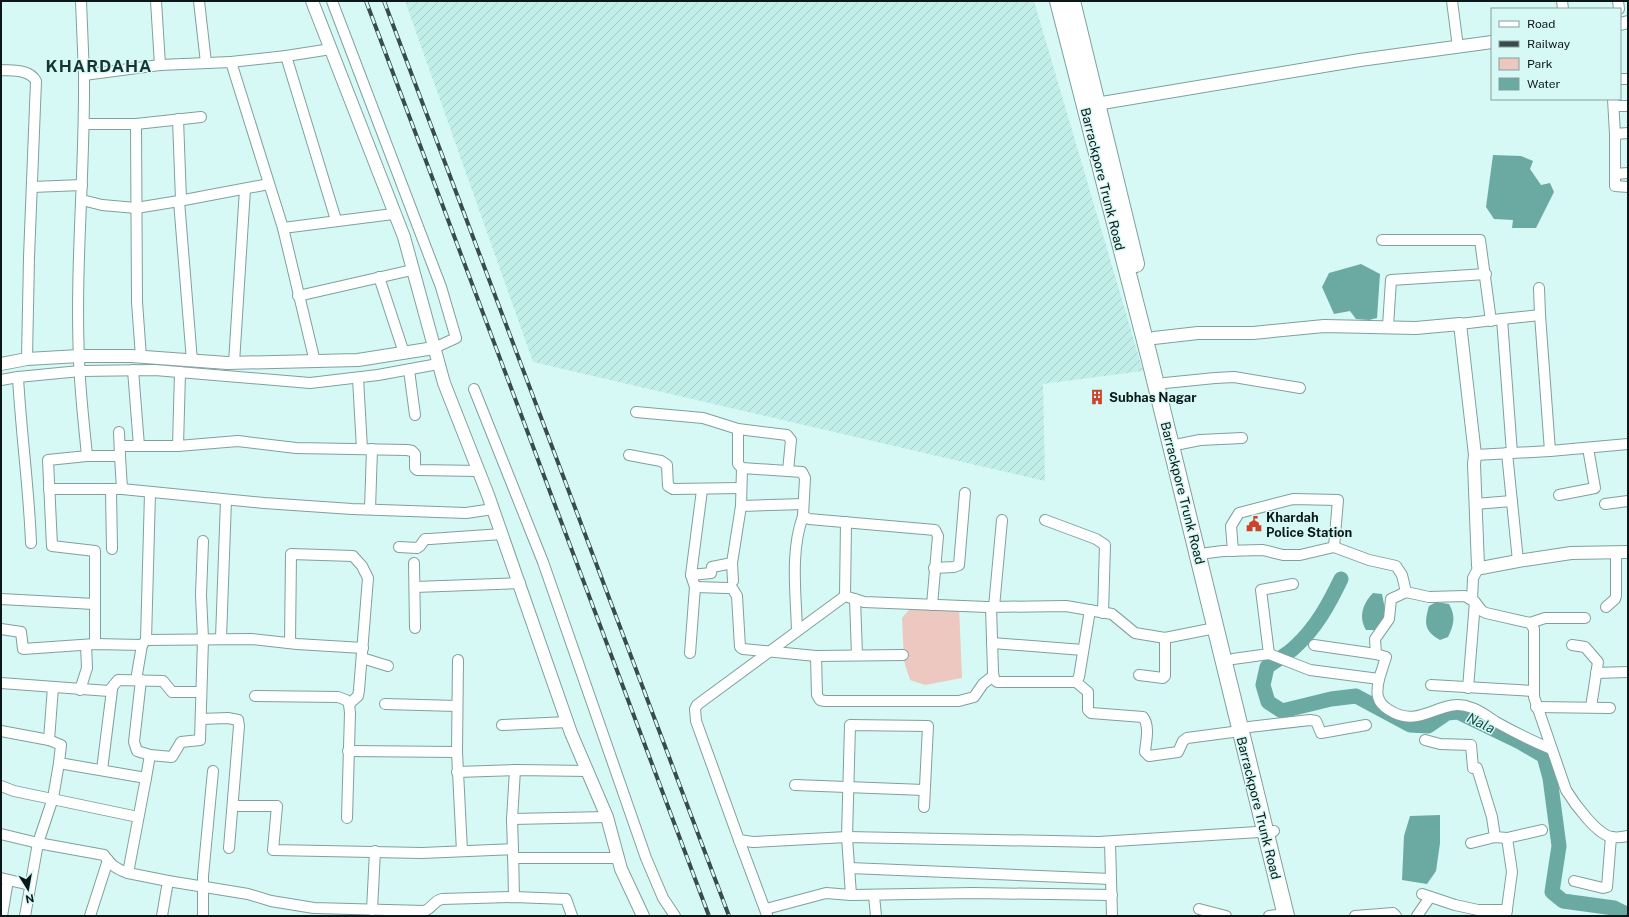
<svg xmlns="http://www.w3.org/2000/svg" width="1629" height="917" font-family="'Public Sans',sans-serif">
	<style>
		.industrial { fill: url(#industrial-furrows) }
		.green { fill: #ecc8c0 }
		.water { fill: #6ba9a3 }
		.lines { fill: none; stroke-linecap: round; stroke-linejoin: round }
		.river { stroke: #6ba9a3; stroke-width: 15 }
		.minor-casing { stroke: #80a09d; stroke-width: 12 }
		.tertiary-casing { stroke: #80a09d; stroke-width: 14 }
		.primary-casing { stroke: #80a09d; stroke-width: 18 }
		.minor { stroke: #fff; stroke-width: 10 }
		.tertiary { stroke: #fff; stroke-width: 12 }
		.primary { stroke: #fff; stroke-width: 16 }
		.rail-casing { stroke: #3a4c4a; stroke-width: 4 }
		.rail { stroke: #d6f9f5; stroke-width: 2.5; stroke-dasharray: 8; stroke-linecap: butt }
		.labels { text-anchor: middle; stroke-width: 3; stroke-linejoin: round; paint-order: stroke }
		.street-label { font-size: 13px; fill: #0b1817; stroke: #d6f9f5 }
		.poi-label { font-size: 13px; font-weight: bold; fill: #0b1817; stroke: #d6f9f5; text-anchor: start }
		.water-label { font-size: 14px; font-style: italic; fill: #164d49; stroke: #d6f9f5 }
		.district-label { font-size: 17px; font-weight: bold; letter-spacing: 1px; fill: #163432; stroke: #d6f9f5 }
	</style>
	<defs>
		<pattern id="industrial-furrows" width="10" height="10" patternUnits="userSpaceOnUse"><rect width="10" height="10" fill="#c2eee9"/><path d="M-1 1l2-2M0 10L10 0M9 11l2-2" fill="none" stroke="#a5cbc7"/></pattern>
	</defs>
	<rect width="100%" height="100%" fill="#d6f9f5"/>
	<path class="industrial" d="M405 1H1034L1143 371 1043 384 1045 481 533 362Z"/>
	<path class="green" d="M959 606 962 678 925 685 910 680 904 661 902 618 909 610Z"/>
	<g class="water">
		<path d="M1493 155 1521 156 1533 161 1530 169 1541 185 1550 183 1554 192 1536 228H1512L1513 220 1494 219 1486 207Z"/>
		<path d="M1361 264 1380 274 1377 318 1369 320 1356 319 1350 311 1334 314 1322 287 1329 273Z"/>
		<path d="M1373 593 1382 594 1385 609V623L1375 630H1366C1358 617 1363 603 1373 593Z"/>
		<path d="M1436 602 1449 604C1456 617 1454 624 1448 637L1440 640C1424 631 1424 623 1429 606Z"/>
		<path d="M1440 815V843L1436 871 1427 884 1402 880 1404 836 1410 816Z"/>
	</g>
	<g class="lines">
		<path class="river" d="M1341 579C1329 604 1316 628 1295 647 1287 655 1276 660 1267 667L1263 685 1268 702 1282 711 1331 699 1356 696 1410 725 1428 726 1447 713 1458 712 1520 742 1544 756 1550 778 1559 846 1552 892 1563 901 1614 908 1628 915"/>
		<defs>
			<g id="minor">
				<path d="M81 1 84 75 160 65 231 62 283 228 315 362"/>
				<path d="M156 1 160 65"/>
				<path d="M199 1 206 63"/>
				<path d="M332 1 441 287 456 338 434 348"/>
				<path d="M1452 1 1458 47"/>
				<path d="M1562 1 1563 9"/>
				<path d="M1618 1 1619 9"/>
				<path d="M286 56 331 49"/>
				<path d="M231 62 286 56 336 220"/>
				<path d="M1 70C13 71 29 69 36 81L29 257 27 359"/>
				<path d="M84 75C85 170 75 265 79 359 80 392 84 424 87 456L48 460 52 546 95 551V644"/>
				<path d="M1620 79H1628"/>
				<path d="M1613 99 1615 134 1628 133"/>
				<path d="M1614 106H1628"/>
				<path d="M178 119 181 200"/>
				<path d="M85 124H136L201 117"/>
				<path d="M136 124 137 302 141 357"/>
				<path d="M1615 134V186L1628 187"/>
				<path d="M1615 174 1628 173"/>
				<path d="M32 187 82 185"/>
				<path d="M82 200 102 205 136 208 179 201 192 361"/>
				<path d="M179 201 269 184"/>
				<path d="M283 228 393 214"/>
				<path d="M1382 240H1480L1491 321"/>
				<path d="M379 277 404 353"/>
				<path d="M298 296 412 270"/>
				<path d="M1540 315 1550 451"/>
				<path d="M1502 319 1540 315 1539 288"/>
				<path d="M1460 324 1502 319 1512 453"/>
				<path d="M1388 326 1391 280 1486 274"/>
				<path d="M234 363 245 189"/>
				<path d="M133 370 139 446"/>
				<path d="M409 370 415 415"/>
				<path d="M18 377 80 371 155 370 310 383 378 375 438 364"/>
				<path d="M358 378 362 449"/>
				<path d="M1 380 18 377C21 433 29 488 31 543"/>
				<path d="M1165 383 1215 378 1234 377 1300 388"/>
				<path d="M474 389 543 562 646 858 663 898 675 916"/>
				<path d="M636 412 703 418 738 429 787 435 791 440 788 471"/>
				<path d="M738 429V464L742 468 802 472 805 478 803 516 809 519 935 530 938 536 932 605"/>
				<path d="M1180 444 1200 440 1242 438"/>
				<path d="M120 446H178L238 441 296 448 407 450 412 451 415 454V468L417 470 479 471"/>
				<path d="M178 446 180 372"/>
				<path d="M1507 453 1518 561"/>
				<path d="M629 455 661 461 667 465 668 486 673 489 741 488"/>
				<path d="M1475 455 1550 451 1628 444"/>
				<path d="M87 456H120L119 432"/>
				<path d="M120 456 122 489"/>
				<path d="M49 489H122L264 503 352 509 466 513 493 509"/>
				<path d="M111 490 112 549"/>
				<path d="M1559 495 1595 488 1588 448"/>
				<path d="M1475 504 1512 501"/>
				<path d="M1605 504 1628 501"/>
				<path d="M741 506 803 504"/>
				<path d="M370 509 372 449"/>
				<path d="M1045 520 1096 539 1105 545 1103 613"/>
				<path d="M846 522 845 596 864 602 987 607 1066 606 1112 614 1135 633 1165 638 1215 628"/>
				<path d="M399 547 417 548 420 546 425 539H430L502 534"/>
				<path d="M1233 551 1231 526 1239 513 1293 499 1338 500 1334 547"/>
				<path d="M1198 556 1207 553 1223 551 1263 550 1283 555H1300L1334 547 1369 560 1396 566 1402 575 1406 592 1429 597 1465 596 1475 602 1482 611 1486 613 1530 623 1534 629V697L1566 790C1574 803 1597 835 1612 837 1617 838 1623 837 1628 836"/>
				<path d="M414 563 415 628"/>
				<path d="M732 563 741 506 742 468"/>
				<path d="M934 568 954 567 959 565 965 493"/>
				<path d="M691 575 711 573 712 567 732 563 733 581"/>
				<path d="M415 587 520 583"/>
				<path d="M695 587 727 588H732L737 596 740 647 743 649 816 656 903 655"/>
				<path d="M845 596 697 705 695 709 696 721 739 840 753 842 847 837 1099 842 1274 831"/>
				<path d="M1 599 94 604"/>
				<path d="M855 599 857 655"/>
				<path d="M1472 600 1473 578 1479 567"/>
				<path d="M991 607 993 672 994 679 997 682H1076L1079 677 1090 610"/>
				<path d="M994 607 1002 520"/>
				<path d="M1606 607 1615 599 1616 596V552"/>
				<path d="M1530 623 1545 618H1585"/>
				<path d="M1 629 21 632 23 649 95 644 142 645"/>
				<path d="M797 631C796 593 790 552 803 516"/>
				<path d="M221 638 226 500"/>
				<path d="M146 640 251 639 297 644 363 648"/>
				<path d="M290 643 291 554 353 556 362 566 368 578 359 690 358 696 349 704"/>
				<path d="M992 643 1083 650"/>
				<path d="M1314 645 1376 654"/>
				<path d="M1572 645 1585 647 1598 662 1591 707"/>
				<path d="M690 653 695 587 691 575 702 490"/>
				<path d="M1269 654 1310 670 1379 679 1386 657 1376 654 1375 639 1389 619 1391 599 1406 592"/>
				<path d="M816 656 817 695 820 700 825 701H959L974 697 983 684 993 676"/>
				<path d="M362 658 388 666"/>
				<path d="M1233 659 1269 654 1261 590 1293 584"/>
				<path d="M1596 673 1628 672"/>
				<path d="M1139 675 1163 678 1165 676V638"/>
				<path d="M1379 679C1376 693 1376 702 1389 710 1422 731 1441 695 1472 708 1481 711 1488 717 1496 722 1514 732 1532 741 1551 749"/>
				<path d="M136 680 142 645 146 640 150 493"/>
				<path d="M141 680 134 742 137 751 150 755 172 757 181 742 200 740 203 639 201 595 203 541"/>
				<path d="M1076 682 1088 692V710L1091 713 1143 717C1150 726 1146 741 1145 752L1149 756 1178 752 1183 741 1187 738 1240 731"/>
				<path d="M1 683 109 691 118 680 163 681 172 692H201"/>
				<path d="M1431 685 1533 691"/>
				<path d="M1468 688 1475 602"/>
				<path d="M80 690 87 668 86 645"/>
				<path d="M255 696 338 697 346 700 349 704 350 713 347 818"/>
				<path d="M385 704 457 706"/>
				<path d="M1536 707 1610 708"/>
				<path d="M201 719 228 718 238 720 239 726 229 848"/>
				<path d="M502 725 568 722"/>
				<path d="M1249 727 1310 720 1316 721 1321 733 1366 725"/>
				<path d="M1 731 49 740 61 745 59 763 146 778 128 873 168 881 162 916"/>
				<path d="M49 740 53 687"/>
				<path d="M1425 740 1440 744 1471 745 1473 768H1477L1492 817 1495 837"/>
				<path d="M348 751 457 752 462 851"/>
				<path d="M457 752 458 660"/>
				<path d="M59 763 53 798 38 843 104 855C111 865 116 869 128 873"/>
				<path d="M102 770 112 690"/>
				<path d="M457 772 515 770 588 771"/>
				<path d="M146 778 150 755"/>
				<path d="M795 785 924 790"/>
				<path d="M1 786 14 791 138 817"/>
				<path d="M233 806H277L273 850 422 853 513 849 514 897"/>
				<path d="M924 807 928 726 850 725 847 837 851 895 973 893 1112 895"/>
				<path d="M512 819 607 817"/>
				<path d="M1 834 38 843 25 916"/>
				<path d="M1507 838 1542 830"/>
				<path d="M739 840 767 915"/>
				<path d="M1110 842 1112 916"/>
				<path d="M1471 843 1495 837 1507 838 1512 872 1506 916"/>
				<path d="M513 849 512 819 515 770"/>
				<path d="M513 858H618"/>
				<path d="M850 868 1111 879"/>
				<path d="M1 878 30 885"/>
				<path d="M168 881 248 894 271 901 314 908 424 911C432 909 433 901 442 899L514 897 566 899 572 916"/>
				<path d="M1574 881 1603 888 1607 887 1611 837"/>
				<path d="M1422 894 1455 905 1478 910H1507"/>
				<path d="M874 896 876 916"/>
				<path d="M766 909 826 893 851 895"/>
				<path d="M1199 909 1226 916"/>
				<path d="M372 910 375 851"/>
				<path d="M2 916 8 880"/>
				<path d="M90 916 108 860"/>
				<path d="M203 916V876L213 771"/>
				<path d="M1269 916 1285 914"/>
				<path d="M1355 916 1393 913 1396 916"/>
				<path d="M1417 916 1430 897"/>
			</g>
			<g id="tertiary">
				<path d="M312 1 404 237 444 383 488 495 571 733 607 817 621 869 643 916"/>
				<path d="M1620 24 1628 22"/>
				<path d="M1090 105 1360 60 1492 42"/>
				<path d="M1154 338 1198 333H1253L1324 326 1416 328 1460 324 1475 455 1474 464 1478 566 1481 568 1518 561 1571 553 1628 552"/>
				<path d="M1 364 27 359 79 356H131L227 363 358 360 434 348"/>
			</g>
			<g id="primary">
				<path d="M1058 1 1150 360 1286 916"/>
				<path d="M1072 1 1136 264"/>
			</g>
		</defs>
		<use href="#minor" class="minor-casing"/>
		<use href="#tertiary" class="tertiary-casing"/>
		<use href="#primary" class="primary-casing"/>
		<use href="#minor" class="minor"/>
		<use href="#tertiary" class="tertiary"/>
		<use href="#primary" class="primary"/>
		<defs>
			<g id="rail">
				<path d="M366 1 709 916"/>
				<path d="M384 1 729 916"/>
			</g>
		</defs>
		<use href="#rail" class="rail-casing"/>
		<use href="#rail" class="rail"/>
	</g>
	<defs>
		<symbol id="building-bare" viewBox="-9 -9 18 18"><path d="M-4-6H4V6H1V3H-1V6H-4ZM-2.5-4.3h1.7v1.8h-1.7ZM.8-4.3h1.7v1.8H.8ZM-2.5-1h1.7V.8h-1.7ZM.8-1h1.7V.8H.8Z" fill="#ce422b" stroke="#d6f9f5" stroke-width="2.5" paint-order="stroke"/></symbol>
		<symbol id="civic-bare" viewBox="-9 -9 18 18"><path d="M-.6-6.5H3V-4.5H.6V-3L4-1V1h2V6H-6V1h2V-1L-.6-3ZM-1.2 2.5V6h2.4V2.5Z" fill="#ce422b" stroke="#d6f9f5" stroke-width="2.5" paint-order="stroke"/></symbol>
	</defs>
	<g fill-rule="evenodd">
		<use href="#building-bare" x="1086" y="386" width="22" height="22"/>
		<use href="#civic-bare" x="1243" y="513" width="22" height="22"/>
	</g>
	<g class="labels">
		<g class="street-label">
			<text transform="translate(1103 179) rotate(76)" y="5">Barrackpore Trunk Road</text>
			<text transform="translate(1183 493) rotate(76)" y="5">Barrackpore Trunk Road</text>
			<text transform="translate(1259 808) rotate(76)" y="5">Barrackpore Trunk Road</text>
		</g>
		<g class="poi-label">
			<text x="1109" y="402">Subhas Nagar</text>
			<text x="1266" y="522">Khardah<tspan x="1266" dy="15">Police Station</tspan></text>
		</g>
		<g class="water-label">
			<text transform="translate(1481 723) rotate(26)" y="5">Nala</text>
		</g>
		<g class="district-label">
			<text x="99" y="72">KHARDAHA</text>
		</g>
	</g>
	<rect width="1629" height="917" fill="none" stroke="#0b1817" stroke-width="4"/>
	<rect x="1491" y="8" width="130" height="92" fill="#d6f9f5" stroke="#859f9c"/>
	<rect x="1499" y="21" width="20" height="6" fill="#ffffff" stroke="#859f9c"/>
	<text x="1527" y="28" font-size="12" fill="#0b1817">Road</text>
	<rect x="1499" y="41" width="20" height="6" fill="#3a4c4a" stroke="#859f9c"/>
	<text x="1527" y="48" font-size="12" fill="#0b1817">Railway</text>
	<rect x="1499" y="58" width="20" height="12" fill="#ecc8c0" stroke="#859f9c"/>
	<text x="1527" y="68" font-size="12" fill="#0b1817">Park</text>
	<rect x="1499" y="78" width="20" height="12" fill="#6ba9a3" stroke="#859f9c"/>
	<text x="1527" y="88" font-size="12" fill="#0b1817">Water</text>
	<g transform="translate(28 889) rotate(169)" stroke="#d6f9f5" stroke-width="3" paint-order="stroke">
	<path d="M0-3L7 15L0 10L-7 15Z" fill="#0b1817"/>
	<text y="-6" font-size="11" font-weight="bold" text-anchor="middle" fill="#0b1817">N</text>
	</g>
</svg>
